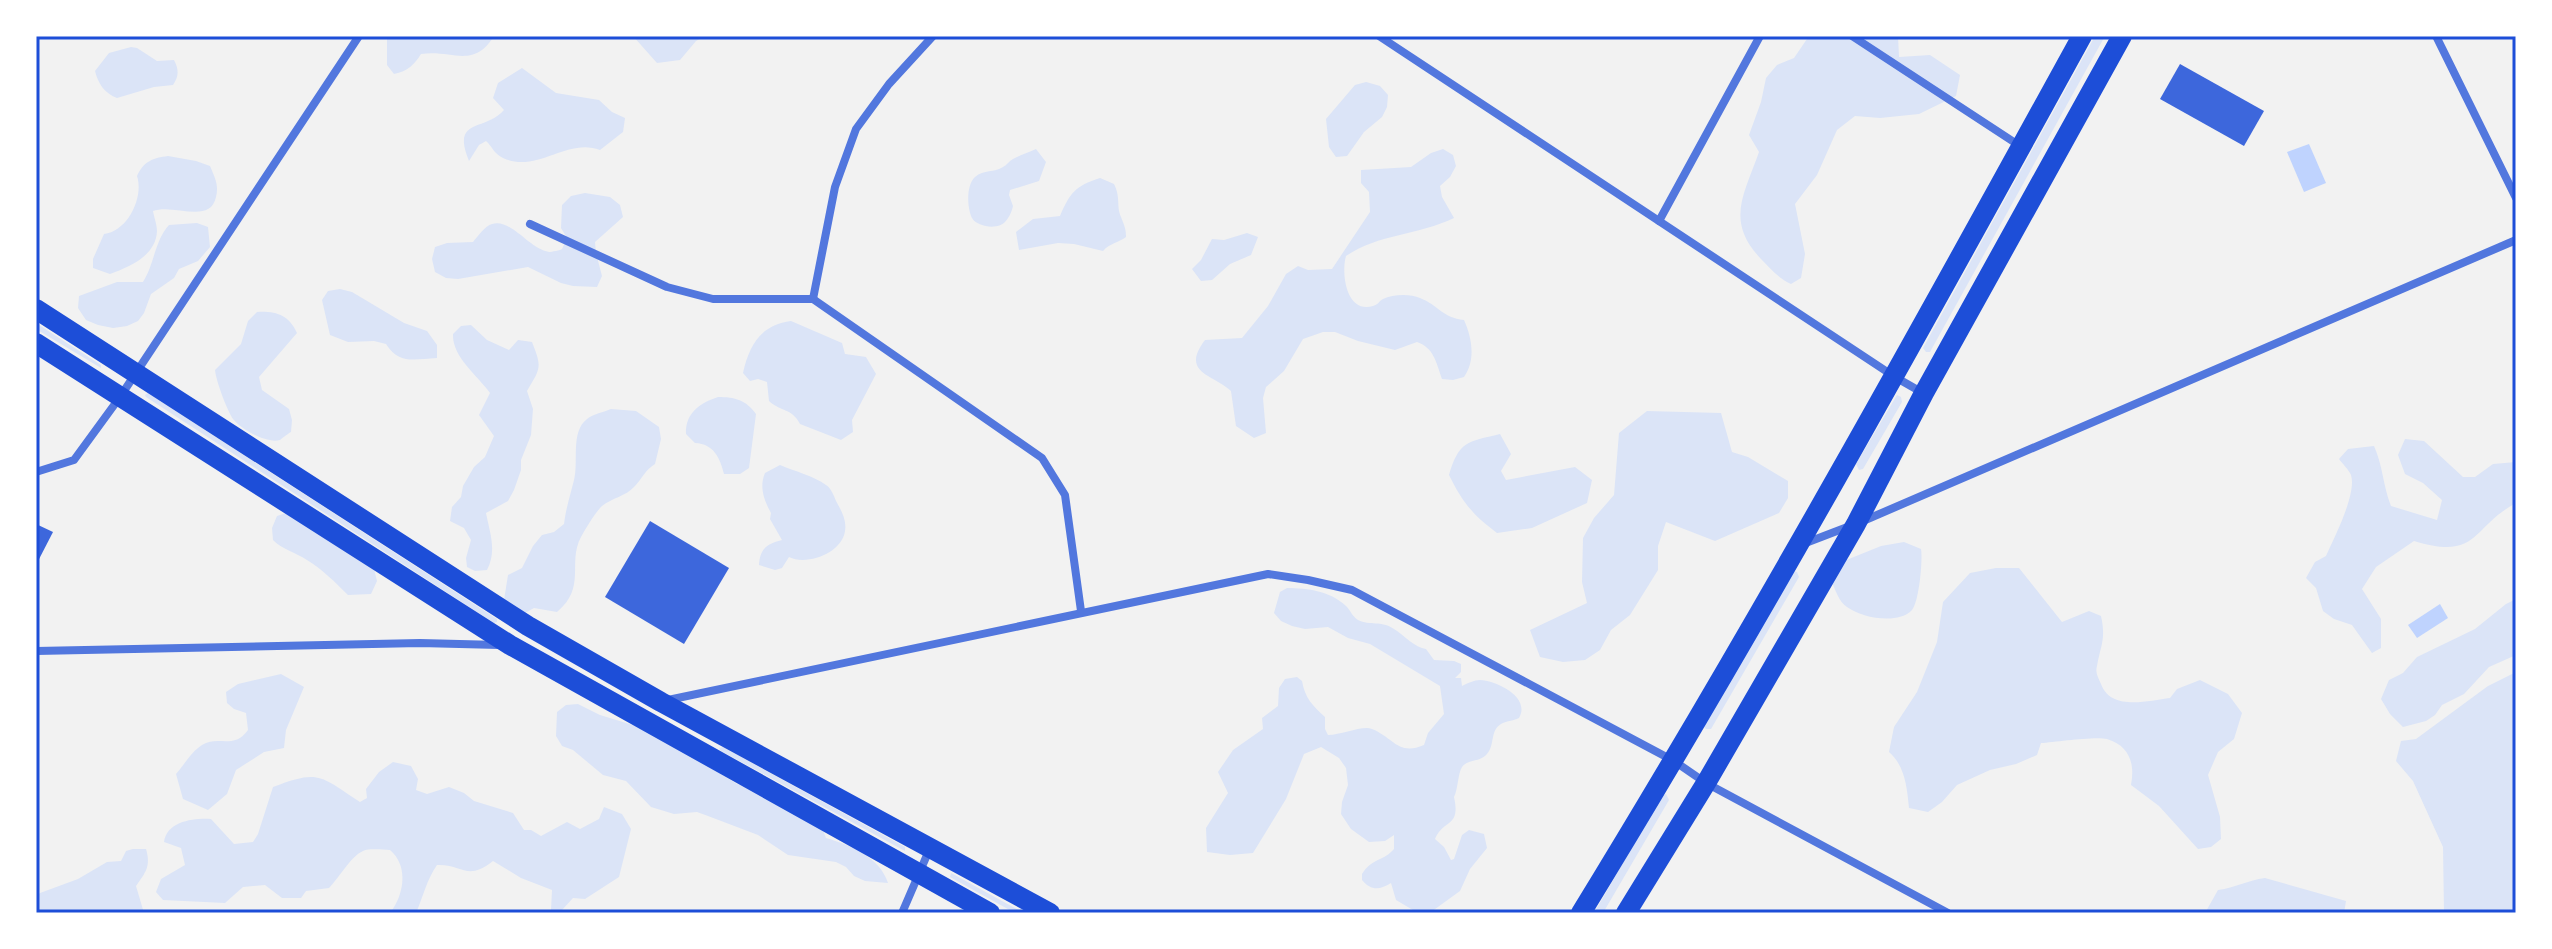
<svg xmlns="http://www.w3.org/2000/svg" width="2552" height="949" font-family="'IBM Plex Sans',sans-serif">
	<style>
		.green { fill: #dbe4f7 }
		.water { fill: #bfd3fe }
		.building { fill: #3d67dc }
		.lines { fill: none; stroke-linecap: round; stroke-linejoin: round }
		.minor { stroke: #5277de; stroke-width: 8 }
		.primary { stroke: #1d4ed8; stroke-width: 20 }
		.neatline { fill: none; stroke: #1d4ed8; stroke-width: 3 }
	</style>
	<rect width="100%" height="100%" fill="#f2f2f2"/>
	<g class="green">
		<path d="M387 36H494C473 70 452 49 421 54 414 65 408 71 394 74L387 65Z"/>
		<path d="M633 36H705L696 41 680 60 657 63Z"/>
		<path d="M1809 36H1898L1899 57 1930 55 1960 75 1956 96 1919 114 1880 118 1855 116 1837 130 1817 175 1795 204 1805 254 1801 278 1791 284C1778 278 1771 269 1761 259 1725 221 1744 195 1759 152L1749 135 1761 102 1766 78 1777 65 1794 58Z"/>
		<path d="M2095 36H2105L1930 352H1926L1923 348Z"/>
		<path d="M131 47 137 48 157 61 174 60C179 70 179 76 173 85L154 87 117 98C104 93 98 83 95 71L109 53Z"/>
		<path d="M522 68 556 93 599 100 612 112 625 118 623 132 600 150C567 137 537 174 503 158 494 154 492 146 486 141L479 145 469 161C451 117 485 132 504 110L493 98 498 83Z"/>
		<path d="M1366 82 1380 86 1388 95 1387 107 1382 117 1364 132 1347 156 1336 157 1329 147 1326 119 1355 85Z"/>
		<path d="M1036 149 1046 162 1039 181 1010 190 1009 195 1013 206C1012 211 1009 218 1005 222 998 230 977 227 972 218 967 208 966 185 975 177 984 169 994 173 1003 167 1007 165 1009 161 1013 159 1020 155 1028 153 1036 149Z"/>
		<path d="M1443 149 1453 155 1456 166 1450 177 1440 186 1442 197 1454 218C1419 235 1378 234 1346 256 1341 273 1346 314 1373 306 1379 304 1378 302 1383 299 1393 294 1411 294 1420 298 1438 305 1443 318 1464 320 1472 338 1476 360 1464 377L1453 380 1442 379C1436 362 1434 348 1417 342L1395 350 1358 341 1335 332H1323L1303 339 1284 371 1266 387 1263 398 1266 433 1254 438 1236 426 1231 391C1213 374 1180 373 1205 340L1242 338 1268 306 1286 274 1298 266 1308 270 1332 269 1370 212 1369 192 1361 183V170L1411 167 1431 153Z"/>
		<path d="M168 156 196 161 210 166C215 178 219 185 216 197 210 225 173 203 153 211 154 217 157 225 157 231 156 256 129 267 110 274L93 268V259L104 234C128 231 144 197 137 176 144 161 153 158 168 156Z"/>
		<path d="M1100 178 1114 184C1121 198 1116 205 1121 217 1124 225 1126 228 1126 237 1118 243 1110 243 1103 251L1074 244 1058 243 1019 250 1016 232 1033 219 1060 216C1070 193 1075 186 1100 178Z"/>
		<path d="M585 193 610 197 620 205 623 217 595 242 596 253 602 276 597 287 573 286 561 283 528 267 458 279 446 278 435 272 432 259 435 247 447 243 473 242C478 236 485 226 492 224 511 218 529 249 549 252 551 252 561 250 562 249L567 238 561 228 562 205 571 196Z"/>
		<path d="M197 223 208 227 210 247 198 261 179 269 174 278 151 294 144 313 138 321 127 326 113 328 98 325 86 320 78 308 79 296 117 282H143C154 265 155 240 169 225Z"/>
		<path d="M1247 233 1258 237 1251 255 1230 264 1212 280 1201 281 1192 269 1201 260 1212 239 1224 240Z"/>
		<path d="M340 289 352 292 404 323 427 331 437 345V358C415 359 399 365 386 344L374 341 348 342 330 335 322 300 328 291Z"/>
		<path d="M257 312C276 311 289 315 297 333L259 377 262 390 289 409 292 420 291 432C289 433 281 439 280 440 266 444 241 429 233 419 227 410 216 381 215 370L241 344 248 321Z"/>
		<path d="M791 321 842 343 845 354 866 357 876 374 852 420 853 432 841 440 800 424C792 408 781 412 769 401L767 382 758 379 750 381 743 373C749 346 760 325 791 321Z"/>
		<path d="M36 323 101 365V368L36 329Z"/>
		<path d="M471 325 487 340 509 350 518 340 532 342C542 367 541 368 527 391L533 409 531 435 521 460V470L514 490 508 501 486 513C490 533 497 551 487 570L475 571 467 567 466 558 471 540 464 528 450 521 452 507 461 497 463 486 474 467 485 457 494 436 479 415 490 393C477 375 452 357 453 334L461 326Z"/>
		<path d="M148 393 497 619V622L494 623 146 397 145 395Z"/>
		<path d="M1897 395 1901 397 1902 402 1863 469 1859 470 1856 464Z"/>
		<path d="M718 397C735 397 746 400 756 414L749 468 740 474H724C720 458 714 444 695 443L686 434C685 413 700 403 718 397Z"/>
		<path d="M611 409 636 411 659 427 661 439 655 464C645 470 642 479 634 487 626 496 612 498 602 506 595 513 586 528 581 537 567 563 587 587 557 612L534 608 525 613 504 600 508 575 522 568 533 546 542 535 554 532 564 524C566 508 570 496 574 480 579 462 570 432 587 419 593 414 604 412 611 409Z"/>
		<path d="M1647 411 1721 413 1732 452 1748 457 1788 481V498L1779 513 1715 541 1666 522 1658 546V570L1630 615 1611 630 1600 650 1585 660 1563 662 1540 657 1530 630 1587 603 1582 582 1583 538 1594 518 1614 495 1619 433Z"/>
		<path d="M1500 434 1511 454 1501 471 1506 480 1575 467 1592 480 1587 503 1532 528 1497 533C1472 514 1463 503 1449 475 1459 441 1467 442 1500 434Z"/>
		<path d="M2405 439 2424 441 2463 477H2475L2493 464 2516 462V503C2471 527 2479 561 2414 541L2376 567 2362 589 2381 619V648L2372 653 2352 625 2334 619 2323 611 2316 588 2306 578 2315 562 2326 556C2334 538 2357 494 2351 475 2349 470 2342 463 2339 459L2348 449 2374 446C2383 466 2383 486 2391 506L2437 520 2442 500 2423 483 2405 474 2398 455Z"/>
		<path d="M780 465C794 471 814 476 826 485 831 488 834 496 836 501 841 510 847 520 845 531 842 553 807 566 789 557L782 568 775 570 759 565C760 548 767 544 782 540L770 519 771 513C764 500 759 487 765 473Z"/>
		<path d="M289 512 374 569 377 581 371 594 348 595C335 582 323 570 307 560 295 552 283 550 273 540L272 528 277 516Z"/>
		<path d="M1904 542 1921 549C1923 560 1919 602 1912 610 1898 625 1862 618 1847 607 1839 602 1835 589 1831 580L1839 563 1881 546Z"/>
		<path d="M1996 568H2019L2062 622 2089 611 2101 616C2106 639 2101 644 2097 666 2095 673 2098 677 2101 684 2111 711 2147 701 2170 698L2177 689 2200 680 2228 694 2242 713 2234 739 2218 752 2208 775 2220 817 2221 839 2211 847 2198 849 2159 806 2131 785C2135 764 2130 746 2107 739 2095 736 2056 742 2041 743L2037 755 2016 764 1990 770 1957 785 1942 802 1928 812 1909 808C1907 787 1905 766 1889 752L1894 727 1917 692 1937 642 1943 602 1970 573Z"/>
		<path d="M1794 571 1797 572 1799 577 1711 729H1706L1704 727Z"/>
		<path d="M1287 588C1308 588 1330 591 1346 606 1351 611 1352 616 1358 620 1370 626 1381 620 1394 629 1404 635 1415 648 1426 649L1434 660 1454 661 1461 664V672L1455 678H1461L1462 686C1468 683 1474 680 1480 680 1497 681 1531 697 1519 718 1513 721 1506 721 1501 724 1489 731 1496 747 1485 756 1478 762 1468 759 1462 767 1458 773 1458 789 1454 797 1461 828 1443 819 1435 839L1444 847 1451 860 1454 859 1462 835 1469 830 1484 834 1487 848 1470 869 1460 891 1431 912 1418 913 1396 900 1391 883C1380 890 1371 891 1362 880V874C1372 858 1384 861 1394 849V835L1385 841 1369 842 1351 829 1341 814 1342 802 1348 785 1346 768 1339 758 1321 747 1304 754 1286 799 1253 853 1230 855 1207 852 1206 828 1228 793 1218 772 1233 750 1263 729 1262 718 1278 706 1279 688 1285 679 1297 677 1302 681C1305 698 1312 705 1325 717V729L1328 735C1342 735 1363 725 1372 729 1394 738 1398 756 1424 745L1428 733 1444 714 1440 686 1370 644 1348 638 1328 627 1305 629 1292 626 1281 621 1274 613 1280 592Z"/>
		<path d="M2516 599V655L2489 667 2464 694 2442 705 2435 715 2426 721 2403 727 2390 714 2381 699 2389 680 2403 673 2417 657 2475 629 2506 604Z"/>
		<path d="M2516 672V913H2444L2443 847 2413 781 2396 761 2401 741 2416 739 2488 686Z"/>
		<path d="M281 674 304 687 286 730 284 748 264 752 236 770 227 794 208 810 183 799 176 774C184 765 192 751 202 745 218 735 234 750 248 730L246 713 234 709 227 703 226 692 238 684Z"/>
		<path d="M578 704 600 715 649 730 737 784 786 799 819 820 826 838C850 845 880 857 888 883L865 881 854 876 846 867 836 862 788 855 758 835 708 816 697 812 674 814 651 807 626 781 603 775 573 750 562 746 556 736 557 712 566 705Z"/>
		<path d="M723 747 905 847V851L721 751 719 748Z"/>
		<path d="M393 762 411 766 418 779 416 790 427 794 449 787 464 793 474 801 513 813 524 830H531L541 836 567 822 580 829 599 819 604 807 622 814 631 829 619 877 585 899 573 898 562 910H551L552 890 521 878 493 861C466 882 464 864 437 865 427 879 423 897 416 913H390C404 895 409 866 390 850 383 850 370 848 363 851 351 856 339 878 329 888L306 891 301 898H282L265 885 243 887 225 903 163 900 156 892 161 879 185 865 181 848 164 842C167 821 194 818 211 819L234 844 253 842 258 834 273 787C320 769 320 776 360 802L367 798 366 789 379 772Z"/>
		<path d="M1666 794 1669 800 1603 913H1594L1662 796Z"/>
		<path d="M133 849H146C151 866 146 872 136 886L144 913H36V897L40 893 78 879 107 862 121 861 126 851Z"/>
		<path d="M951 873 953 874 1024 913H1015L950 877Z"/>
		<path d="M2265 878 2346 901 2344 913H2205L2218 890C2235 888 2248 880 2265 878Z"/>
	</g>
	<g class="water">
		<path d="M2309 144 2326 183 2304 192 2287 152Z"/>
		<path d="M2440 604 2448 618 2417 638 2408 625Z"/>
	</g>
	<g class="building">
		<path d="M2180 64 2264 111 2244 146 2160 99Z"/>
		<path d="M650 521 729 568 684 644 605 597Z"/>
		<path d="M36 524 53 532 36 565Z"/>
	</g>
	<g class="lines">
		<g class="minor">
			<path d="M1379 36 1895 377 1923 393"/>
			<path d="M1852 36 2020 146"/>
			<path d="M2436 36 2516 198"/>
			<path d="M1659 221 1760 36"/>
			<path d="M530 224 667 287 713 299H813L1042 458 1065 495 1081 611"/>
			<path d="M813 299 835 187 856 129 889 84 933 36"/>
			<path d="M36 472 74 460 120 397 359 36"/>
			<path d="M1863 521 2516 240"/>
			<path d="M1803 544 1850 526"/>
			<path d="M36 651 420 643 499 645"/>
			<path d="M668 700 1268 574 1308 580 1352 590 1674 761 1706 783 1948 913"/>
			<path d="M902 913 930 848"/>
		</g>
		<g class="primary">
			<path d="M36 309 528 626 661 702 1050 913"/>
			<path d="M36 343 510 645 990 913"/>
			<path d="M1581 913C1757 626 1920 331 2082 36"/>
			<path d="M1626 913 1706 783 1856 524 1924 393 2122 36"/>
		</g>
	</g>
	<rect width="2552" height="949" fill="none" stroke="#ffffff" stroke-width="76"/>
	<rect x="38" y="38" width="2476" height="873" class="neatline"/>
</svg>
